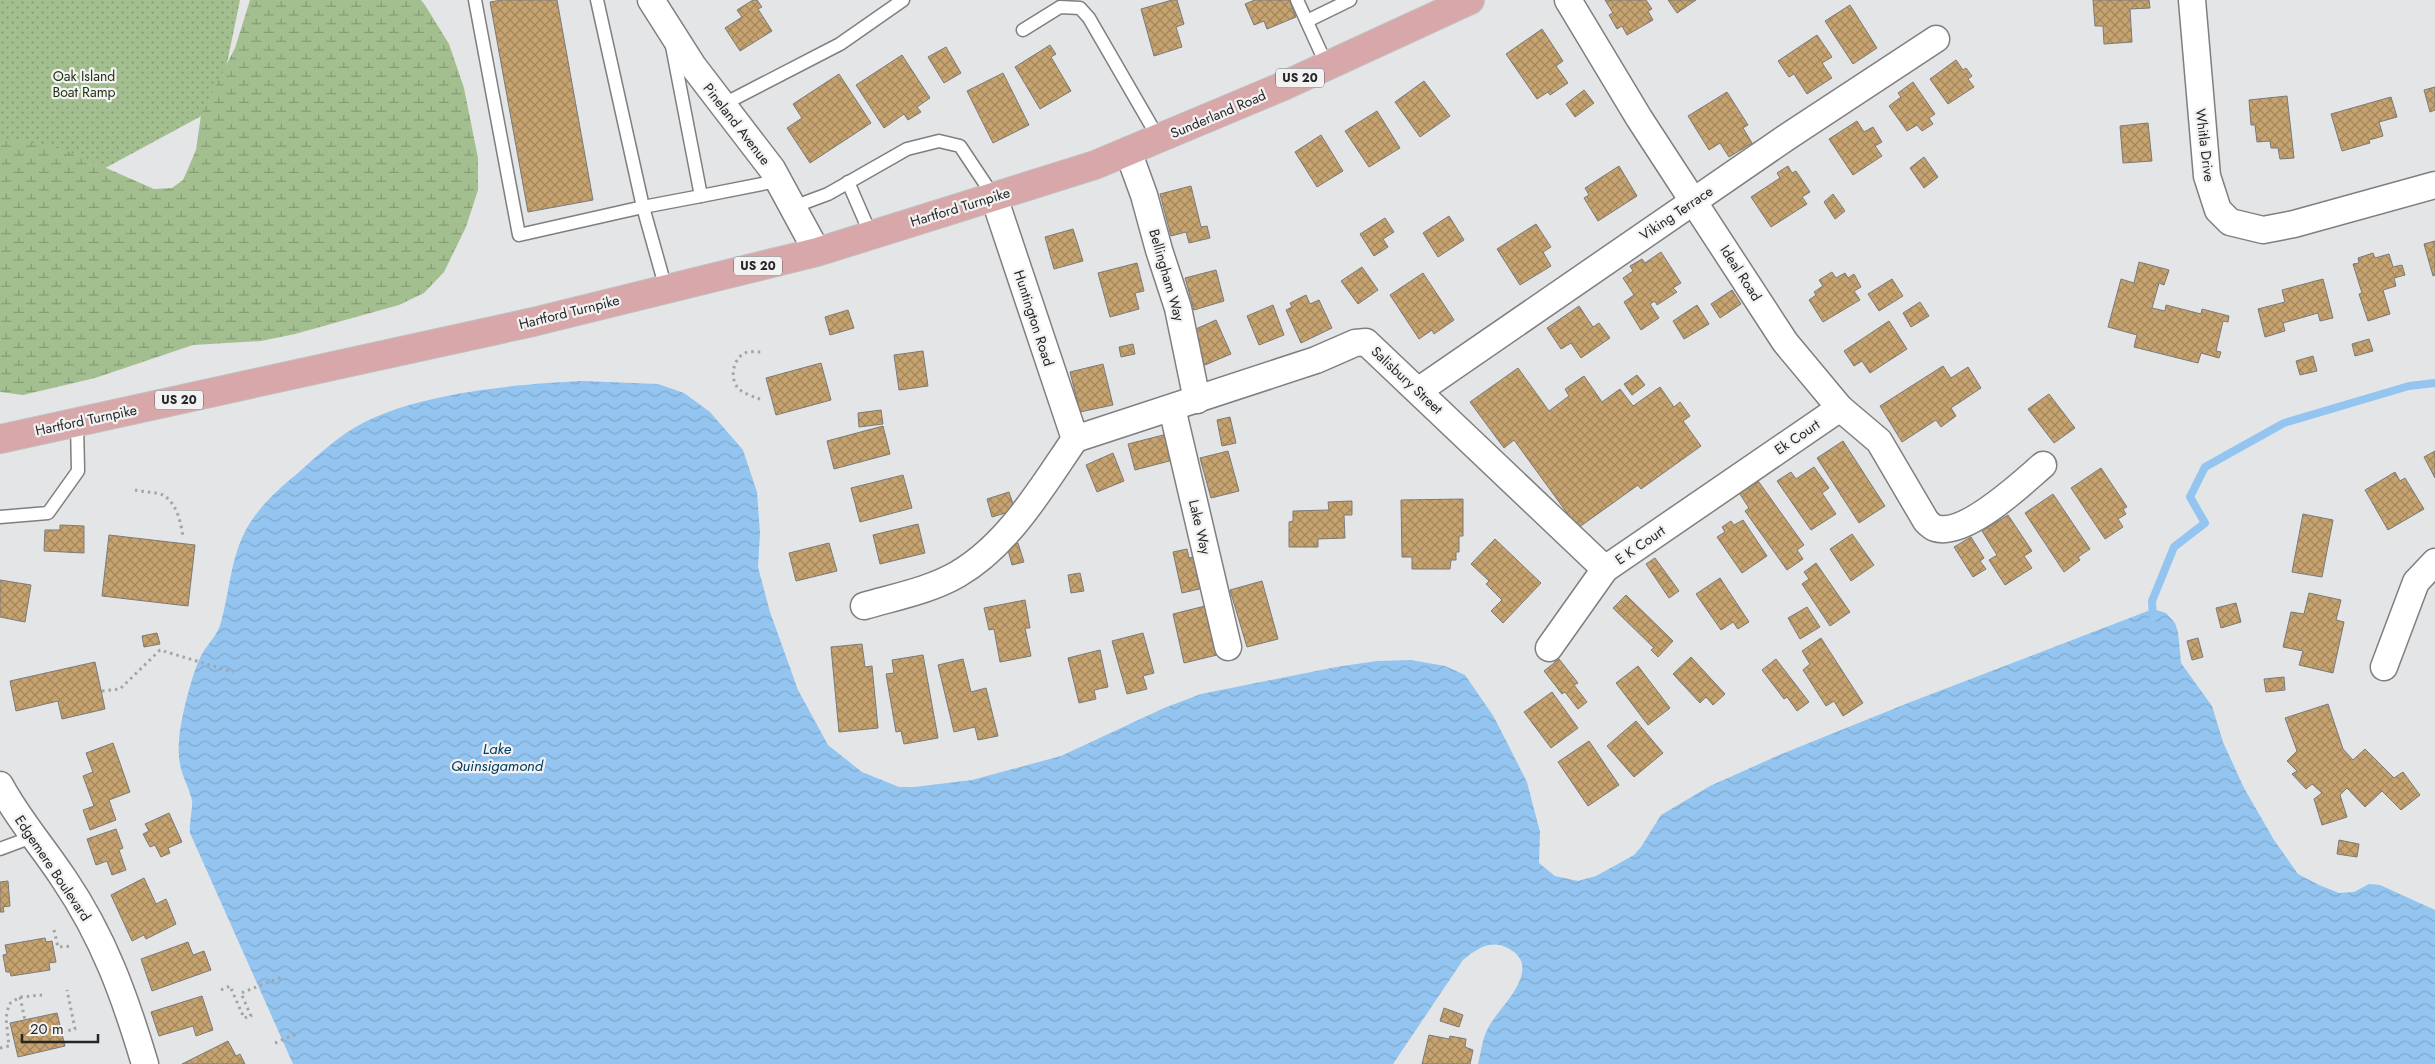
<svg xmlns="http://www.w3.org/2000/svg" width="2435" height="1064" font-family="Jost,sans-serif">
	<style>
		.grass { fill: url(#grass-dots) }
		.wetland { fill: url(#wetland-marsh) }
		.water { fill: url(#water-waves) }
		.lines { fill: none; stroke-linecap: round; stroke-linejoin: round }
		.stream { stroke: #93c5f0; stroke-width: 8 }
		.building { fill: url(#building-cross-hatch); stroke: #7b7a7a }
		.lane-casing { stroke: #7f7f80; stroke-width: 15 }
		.street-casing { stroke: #7f7f80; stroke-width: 29 }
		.primary-casing { stroke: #c2c2c2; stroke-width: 30 }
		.path { stroke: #a3a4a5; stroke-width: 3; stroke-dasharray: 2.5 4; stroke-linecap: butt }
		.lane { stroke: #fff; stroke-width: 12 }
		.street { stroke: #fff; stroke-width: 26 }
		.primary { stroke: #d8a7a9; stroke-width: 28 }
		.labels { text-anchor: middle; stroke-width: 4.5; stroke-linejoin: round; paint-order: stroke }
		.shield { fill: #f2f2f3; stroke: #636364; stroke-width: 1 }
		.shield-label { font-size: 12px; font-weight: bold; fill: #262626 }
		.park-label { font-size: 14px; fill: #1e310a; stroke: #f2f2f3 }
		.street-label { font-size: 14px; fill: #262626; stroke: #f2f2f3 }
		.water-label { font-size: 15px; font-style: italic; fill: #003c63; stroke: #f2f2f3 }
	</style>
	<defs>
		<pattern id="grass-dots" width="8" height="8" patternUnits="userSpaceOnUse" patternTransform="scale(1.25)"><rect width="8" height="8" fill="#a4bf8f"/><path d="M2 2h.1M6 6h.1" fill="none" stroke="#859b75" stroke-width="1.8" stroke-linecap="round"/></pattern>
		<pattern id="wetland-marsh" width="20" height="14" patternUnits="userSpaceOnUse" patternTransform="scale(1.25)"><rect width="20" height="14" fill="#a4bf8f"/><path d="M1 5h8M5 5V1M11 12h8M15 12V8" fill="none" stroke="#859b75"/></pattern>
		<pattern id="water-waves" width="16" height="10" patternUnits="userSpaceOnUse" patternTransform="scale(1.25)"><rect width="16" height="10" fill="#93c5f0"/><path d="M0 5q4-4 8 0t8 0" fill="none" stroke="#7fa9ce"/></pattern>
		<pattern id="building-cross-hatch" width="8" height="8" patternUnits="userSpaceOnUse" patternTransform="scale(1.25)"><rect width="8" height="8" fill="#c7a370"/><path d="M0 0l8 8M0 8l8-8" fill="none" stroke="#a1855c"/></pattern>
	</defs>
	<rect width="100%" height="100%" fill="#e4e5e6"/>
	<path class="grass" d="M0 0H240L218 107 96 173 0 179Z"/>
	<path class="wetland" d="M250 0H421L425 5 449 44 464 88 478 158V190L466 227 444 272 424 293 399 305 295 334 261 341 193 345 95 378 23 395 0 392V141H24L65 150 154 189 172 188 183 180 196 150 201 115 235 48Z"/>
	<path class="water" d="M582 381 658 384 684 393 710 412 743 450 757 492 760 533 758 567 770 612 798 690 828 745 862 772 899 787H914L972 780 1061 756 1164 708 1201 694 1336 667 1377 661 1411 660 1445 666 1465 675 1494 717 1527 782 1540 832 1539 863 1555 876 1578 881 1596 876 1634 855 1641 847 1661 815 1710 786 1777 756 1908 703 2153 609 2166 613 2175 623 2178 632 2181 663 2212 706 2223 742 2244 788 2274 840 2298 874 2319 885 2339 893 2354 892 2369 884 2380 885 2435 910V1064H1478C1481 1053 1482 1040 1487 1030 1495 1012 1526 987 1522 964 1521 958 1516 953 1511 950 1492 938 1478 948 1463 960L1393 1064H293L190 833C189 824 193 806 192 800 189 788 182 776 180 764 176 743 182 717 187 697 191 683 195 667 202 654 208 643 218 635 221 622 229 594 230 565 242 538 253 512 277 490 298 473 318 455 337 437 361 424 418 393 516 384 582 381Z"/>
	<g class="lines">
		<path class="stream" d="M2153 618 2152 601 2174 547 2205 523 2190 497 2205 467 2284 423 2409 386 2435 383"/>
	</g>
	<g class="building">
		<path d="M502 0H557L593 200 528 212 490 2Z"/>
		<path d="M753 0H757L762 7 758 9 772 31 740 51 725 28 742 17 737 10Z"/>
		<path d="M1172 0H1177L1184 24 1176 27 1182 47 1154 56 1141 9Z"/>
		<path d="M1255 0H1293L1290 2 1296 17 1267 29 1264 21 1254 25 1245 4Z"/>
		<path d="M1605 0H1646L1652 9 1648 11 1653 20 1627 35 1622 26 1617 29 1609 15 1613 13Z"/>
		<path d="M1668 0H1696L1677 13Z"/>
		<path d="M2093 0H2149L2150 8 2130 9 2132 42 2104 44 2103 26H2095Z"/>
		<path d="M1850 5 1877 48 1853 64 1825 21Z"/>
		<path d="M1542 29 1563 61 1556 66 1568 83 1550 95 1548 92 1537 99 1506 54Z"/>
		<path d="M1817 35 1832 57 1822 63 1832 78 1807 94 1794 74 1789 77 1778 61Z"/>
		<path d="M1050 45 1056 54 1051 57 1071 91 1040 109 1015 67Z"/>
		<path d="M946 47 961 73 944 83 928 57Z"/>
		<path d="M902 55 930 98 917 107 921 112 908 120 904 114 884 128 856 85Z"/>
		<path d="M1956 60 1963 70 1966 68 1972 76 1968 79 1974 87 1948 104 1930 79Z"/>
		<path d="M1003 73 1029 125 993 143 967 91Z"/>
		<path d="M839 74 871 123 810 163 787 128 802 118 793 104Z"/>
		<path d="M1424 81 1450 116 1420 137 1395 102Z"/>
		<path d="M1913 82 1935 114 1929 118 1933 124 1922 131 1917 125 1907 131 1889 106 1901 97 1898 93Z"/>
		<path d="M2435 87V110L2430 112 2424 90Z"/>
		<path d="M1584 90 1594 103 1575 117 1566 104Z"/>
		<path d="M1727 92 1748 125 1743 128 1752 143 1729 157 1720 143 1709 150 1688 116Z"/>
		<path d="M2287 96 2294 158 2280 159 2278 148H2271L2270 141 2257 142 2255 125H2251L2249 100Z"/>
		<path d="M2391 97 2397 117 2379 122 2383 136 2369 140 2370 143 2342 151 2331 114Z"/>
		<path d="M1377 111 1400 148 1369 167 1345 131Z"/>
		<path d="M1857 121 1864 132 1873 127 1882 142 1875 146 1882 156 1853 175 1829 139Z"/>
		<path d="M2148 123 2152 161 2123 163 2120 126Z"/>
		<path d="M1321 135 1343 171 1317 187 1295 152Z"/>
		<path d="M1924 157 1938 177 1924 188 1910 168Z"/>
		<path d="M1619 166 1637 196 1598 221 1584 198 1589 195 1585 188Z"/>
		<path d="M1788 166 1792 173 1796 171 1810 192 1802 197 1807 204 1771 227 1751 197 1780 178 1777 173Z"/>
		<path d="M1191 186 1201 227 1207 226 1210 238 1189 243 1186 232 1171 236 1160 194Z"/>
		<path d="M1833 194 1845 211 1835 219 1824 202Z"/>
		<path d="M1449 216 1464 240 1438 257 1423 233Z"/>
		<path d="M1385 218 1394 232 1383 239 1388 247 1374 256 1360 234Z"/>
		<path d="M1536 224 1551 247 1543 252 1551 266 1520 285 1497 249Z"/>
		<path d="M1073 229 1083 261 1054 269 1045 237Z"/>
		<path d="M2435 241V275L2433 276 2424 244Z"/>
		<path d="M1661 252 1681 283 1673 288 1677 292 1657 305 1655 301 1650 304 1659 318 1641 330 1624 302 1634 295 1623 278 1633 271 1630 266 1642 259 1645 263Z"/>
		<path d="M2373 253 2375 258 2389 254 2393 267 2402 265 2405 275 2394 278 2396 286 2383 290 2390 314 2368 321 2359 294 2362 293 2353 264 2359 263 2358 258Z"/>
		<path d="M2139 262 2169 270 2164 285 2159 283 2152 308 2165 311 2166 305 2201 314 2202 309 2229 316 2228 322 2223 321 2216 351 2221 352 2219 358 2201 353 2198 363 2134 347 2137 335 2108 327 2121 279 2134 283Z"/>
		<path d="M1137 263 1144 291 1135 293 1139 309 1110 317 1098 273Z"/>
		<path d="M1362 267 1378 290 1358 304 1341 281Z"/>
		<path d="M1216 270 1224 301 1194 310 1185 278Z"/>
		<path d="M1832 272 1836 278 1845 273 1848 278 1854 274 1861 287 1854 291 1860 300 1823 322 1809 300 1816 295 1814 292 1823 286 1819 280Z"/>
		<path d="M1423 273 1454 320 1434 334 1432 330 1419 339 1390 295Z"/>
		<path d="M1892 279 1903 296 1879 311 1868 294Z"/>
		<path d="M2323 279 2333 318 2320 321 2318 313 2283 323 2285 331 2265 337 2258 309 2285 302 2282 290Z"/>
		<path d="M1732 290 1741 304 1720 318 1711 304Z"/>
		<path d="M1306 295 1310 304 1319 300 1332 328 1301 343 1286 310 1292 307 1290 303Z"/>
		<path d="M1920 302 1929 316 1911 327 1903 313Z"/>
		<path d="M1273 305 1284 335 1259 345 1247 316Z"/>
		<path d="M1697 305 1709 324 1684 339 1673 321Z"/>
		<path d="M1579 306 1593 327 1599 323 1610 338 1581 358 1571 343 1561 349 1547 328Z"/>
		<path d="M848 310 854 328 830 335 825 317Z"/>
		<path d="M1216 320 1231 354 1205 365 1189 332Z"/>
		<path d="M1889 321 1907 349 1870 373 1862 361 1854 366 1844 351Z"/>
		<path d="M2369 339 2373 351 2355 356 2352 344Z"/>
		<path d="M1133 344 1135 354 1121 357 1119 347Z"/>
		<path d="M923 351 928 386 899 390 894 355Z"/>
		<path d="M2313 356 2317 371 2300 375 2296 361Z"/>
		<path d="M821 363 831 400 776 415 766 378Z"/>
		<path d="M1103 364 1113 405 1080 412 1070 372Z"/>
		<path d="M1943 366 1951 378 1968 367 1981 388 1951 408 1956 416 1941 427 1936 420 1902 442 1880 406Z"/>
		<path d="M1518 368 1549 411 1569 396 1565 389 1584 376 1602 402 1620 389 1633 406 1660 387 1674 407 1680 402 1690 416 1683 421 1701 446 1641 489 1638 485 1578 528 1514 440 1504 448 1470 402Z"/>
		<path d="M1637 375 1645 385 1632 395 1624 384Z"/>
		<path d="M2049 394 2075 428 2054 443 2028 409Z"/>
		<path d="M881 410 883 424 859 427 858 413Z"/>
		<path d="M1230 417 1236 443 1222 446 1217 420Z"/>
		<path d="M883 426 890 454 834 469 827 441Z"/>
		<path d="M1171 433 1177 459 1135 470 1128 444Z"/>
		<path d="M1843 441 1885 506 1859 523 1817 458Z"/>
		<path d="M1228 451 1239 491 1211 498 1200 458Z"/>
		<path d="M2435 451V478L2424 457Z"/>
		<path d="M1113 453 1124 481 1097 492 1086 465Z"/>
		<path d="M1814 467 1829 488 1822 493 1836 514 1811 530 1777 481 1791 472 1796 479Z"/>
		<path d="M2101 468 2127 507 2123 509 2126 514 2118 519 2123 527 2105 539 2071 488Z"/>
		<path d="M2395 472 2400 481 2405 478 2424 509 2388 530 2365 490Z"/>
		<path d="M903 475 912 508 860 522 851 488Z"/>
		<path d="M1756 478 1804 545 1797 550 1803 559 1787 570 1745 511 1749 508 1738 491Z"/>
		<path d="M1009 492 1015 510 992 517 987 499Z"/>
		<path d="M2053 494 2090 549 2078 557 2080 560 2064 572 2025 513Z"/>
		<path d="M1463 499V536H1459V552H1456V560H1451L1450 569H1412V557H1402L1401 500Z"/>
		<path d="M1352 501V515H1344L1345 538 1318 539V547H1289V522L1293 521V511L1329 510 1328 502Z"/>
		<path d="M2303 514 2333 520 2322 577 2292 572Z"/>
		<path d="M2008 515 2032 551 2024 556 2032 568 2005 585 1989 560 1997 555 1982 531Z"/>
		<path d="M1743 520 1767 556 1742 573 1717 537 1725 532 1722 527 1731 521 1734 525Z"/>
		<path d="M918 524 925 553 880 564 873 535Z"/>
		<path d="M60 525 84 526V553L44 551 45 530H60Z"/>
		<path d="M1852 534 1874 565 1851 581 1830 549Z"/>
		<path d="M109 535 195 545 188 606 102 596Z"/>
		<path d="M1971 537 1984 558 1980 561 1986 569 1973 577 1954 547Z"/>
		<path d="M1495 539 1541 583 1503 623 1491 611 1502 600 1486 584 1489 581 1471 564Z"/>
		<path d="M829 543 837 571 796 581 789 553Z"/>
		<path d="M1018 543 1024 562 1012 565 1007 546Z"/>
		<path d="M1187 549 1189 558 1201 555 1208 587 1182 593 1173 552Z"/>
		<path d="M1655 558 1679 591 1669 598 1646 564Z"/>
		<path d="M1816 563 1850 612 1830 626 1802 584 1809 579 1804 572Z"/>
		<path d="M1080 573 1084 591 1071 593 1068 575Z"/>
		<path d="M1720 578 1749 622 1738 629 1733 622 1721 630 1696 594Z"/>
		<path d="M0 580 31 585 25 622 0 617Z"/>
		<path d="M1262 581 1278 639 1247 647 1230 590Z"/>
		<path d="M2309 593 2341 600 2336 620 2344 622 2333 673 2299 665 2303 651 2283 647 2291 612 2304 614Z"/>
		<path d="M1626 595 1673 641 1658 657 1651 650 1654 648 1613 608Z"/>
		<path d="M1025 600 1030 628H1025L1031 656 1000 662 994 629 989 630 984 608Z"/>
		<path d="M2236 603 2241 622 2221 628 2216 608Z"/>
		<path d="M1205 606 1217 655 1184 663 1173 614Z"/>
		<path d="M1807 607 1820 627 1800 639 1788 618Z"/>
		<path d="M157 633 160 644 144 647 142 636Z"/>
		<path d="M1143 633 1154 673 1143 676 1147 689 1127 694 1112 641Z"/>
		<path d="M1821 638 1863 703 1843 716 1834 701 1826 706 1803 670 1810 664 1802 651Z"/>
		<path d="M2198 638 2203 657 2192 660 2187 641Z"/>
		<path d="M862 644 865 667 872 666 878 728 839 732 831 647Z"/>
		<path d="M1100 650 1108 687 1094 690 1096 699 1079 703 1068 658Z"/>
		<path d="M923 655 938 738 904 744 901 731 896 732 886 674 894 673 892 660Z"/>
		<path d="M1691 657 1725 694 1713 705 1706 697 1700 703 1673 674Z"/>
		<path d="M963 659 971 692 986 688 998 736 978 740 975 727 954 732 938 665Z"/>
		<path d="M1559 659 1578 683 1574 685 1587 702 1578 709 1565 692 1562 694 1544 671Z"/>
		<path d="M1776 659 1809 702 1797 711 1787 697 1784 699 1762 670Z"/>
		<path d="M95 662 105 709 62 719 58 701 16 711 10 681Z"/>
		<path d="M1638 666 1670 708 1648 725 1616 683Z"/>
		<path d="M2284 677 2285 690 2266 692 2264 679Z"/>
		<path d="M1552 692 1578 728 1551 748 1524 712Z"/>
		<path d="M2328 704 2343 749 2353 760 2365 749 2394 778 2403 772 2420 795 2401 810 2382 791 2365 807 2347 788 2340 795 2347 817 2322 825 2314 799 2322 793 2312 784 2306 789 2292 774 2297 771 2287 761 2297 751 2285 718Z"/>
		<path d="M1636 721 1663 753 1634 777 1607 746Z"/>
		<path d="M1589 741 1619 785 1588 806 1558 762Z"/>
		<path d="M113 743 130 792 109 800 116 820 90 830 83 810 94 806 83 776 93 772 86 753Z"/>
		<path d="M169 813 182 842 168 848 170 853 161 857 155 845 150 847 143 834 149 831 145 824Z"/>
		<path d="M116 829 123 848 119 850 126 870 112 875 107 861 96 865 87 839Z"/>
		<path d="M2339 840 2359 844 2357 857 2337 854Z"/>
		<path d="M144 878 156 904 166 899 176 924 146 939 144 935 132 941 111 895Z"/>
		<path d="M8 881 10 906 3 907 4 912H0V882Z"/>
		<path d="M45 938 46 942 52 941 56 962 49 963 50 970 11 976 10 972H6L3 955 7 954 5 945Z"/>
		<path d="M188 942 193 955 204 951 211 970 152 991 141 959Z"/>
		<path d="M202 996 213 1030 196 1036 193 1026 159 1036 151 1012Z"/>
		<path d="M1444 1008 1463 1015 1459 1027 1440 1021Z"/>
		<path d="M57 1013 65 1046 18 1057 10 1023Z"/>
		<path d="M1429 1035 1449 1039 1450 1036 1466 1039 1465 1047 1473 1050 1470 1064H1422Z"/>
		<path d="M228 1041 236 1056 240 1054 245 1064H182Z"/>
	</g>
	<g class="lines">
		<defs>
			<g id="lane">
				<path d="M475 0 519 235 643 207 597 0"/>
				<path d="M1297 0 1327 66"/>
				<path d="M1307 21 1350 0"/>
				<path d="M1023 30 1060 7 1080 8 1089 18 1159 139"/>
				<path d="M672 46 701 196 777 181"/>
				<path d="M722 105 840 44 903 0"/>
				<path d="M848 182 871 235"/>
				<path d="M793 207 828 194 907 149 939 141 960 146 994 197"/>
				<path d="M666 289 643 207 701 196"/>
				<path d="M0 517 48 513 78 471 77 422"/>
				<path d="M0 849 32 837"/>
			</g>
			<g id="street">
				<path d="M651 0 693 66 772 169 817 252"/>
				<path d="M1568 0 1639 118 1785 342 1840 408 1879 441 1926 521C1928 523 1932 527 1935 528 1965 538 2022 483 2043 465"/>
				<path d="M2192 0 2207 176 2218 210 2230 222 2263 230 2294 224 2435 185"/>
				<path d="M1128 151 1144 195 1159 250 1178 308 1197 400"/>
				<path d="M994 197 1075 439"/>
				<path d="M1418 391 1787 137 1936 39"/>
				<path d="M1172 408 1228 647"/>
				<path d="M1075 439 1316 360 1355 343 1366 342 1605 569"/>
				<path d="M864 606C895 597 931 590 958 574 1009 544 1042 487 1075 439"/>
				<path d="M1549 648 1605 569 1840 408"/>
				<path d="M2384 667 2416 582 2435 562"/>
				<path d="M0 785C18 819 43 847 64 879 104 938 125 997 145 1064"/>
			</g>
			<path id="primary" d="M0 439 533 322 817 252 1095 165 1281 87 1470 0"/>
		</defs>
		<use href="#lane" class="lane-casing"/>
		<use href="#street" class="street-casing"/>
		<use href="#primary" class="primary-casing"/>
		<g class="path">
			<path d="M760 399C752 396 740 393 736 385 730 375 734 358 745 353 749 351 756 352 761 352"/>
			<path d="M135 490C143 492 156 492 163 495 177 503 181 523 183 537"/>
			<path d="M102 691 120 689 160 650 233 672"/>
			<path d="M54 930 58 947 72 946"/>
			<path d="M221 990 230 986 244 1018 251 1016 241 993 282 977"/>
			<path d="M20 997 25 1020"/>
			<path d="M62 1032 75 1029 67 990"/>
			<path d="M275 1043 296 1034"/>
			<path d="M0 1048 9 1046 6 1018 9 1004 20 997 42 995"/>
		</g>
		<use href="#lane" class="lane"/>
		<use href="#street" class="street"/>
		<use href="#primary" class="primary"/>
	</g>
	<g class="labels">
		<g class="shield">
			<rect x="1276" y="68.5" width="48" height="19" rx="4"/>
			<rect x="734" y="256.5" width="48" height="19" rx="4"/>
			<rect x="155" y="390.5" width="48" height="19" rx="4"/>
		</g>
		<g class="shield-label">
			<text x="1300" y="82">US 20</text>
			<text x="758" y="270">US 20</text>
			<text x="179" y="404">US 20</text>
		</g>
		<g class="park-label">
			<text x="84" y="81">Oak Island<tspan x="84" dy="16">Boat Ramp</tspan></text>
		</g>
		<g class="street-label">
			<text transform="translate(1218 114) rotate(-23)" y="5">Sunderland Road</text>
			<text transform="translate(737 124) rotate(52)" y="5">Pineland Avenue</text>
			<text transform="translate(2205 145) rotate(83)" y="5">Whitla Drive</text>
			<text transform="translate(960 207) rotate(-17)" y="5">Hartford Turnpike</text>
			<text transform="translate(1676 213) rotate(-34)" y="5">Viking Terrace</text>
			<text transform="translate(1741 273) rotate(57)" y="5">Ideal Road</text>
			<text transform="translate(1167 275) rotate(74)" y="5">Bellingham Way</text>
			<text transform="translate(569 312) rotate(-14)" y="5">Hartford Turnpike</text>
			<text transform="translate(1034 318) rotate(72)" y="5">Huntington Road</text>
			<text transform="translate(1407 380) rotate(43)" y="5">Salisbury Street</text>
			<text transform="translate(86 420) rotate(-12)" y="5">Hartford Turnpike</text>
			<text transform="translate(1797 437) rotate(-34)" y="5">Ek Court</text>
			<text transform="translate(1200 527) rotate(77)" y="5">Lake Way</text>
			<text transform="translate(1640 545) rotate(-35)" y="5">E K Court</text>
			<text transform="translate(53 868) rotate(56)" y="5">Edgemere Boulevard</text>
		</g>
		<g class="water-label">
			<text x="497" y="754">Lake<tspan x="497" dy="17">Quinsigamond</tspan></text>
		</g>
	</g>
	<path d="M22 1034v8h76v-8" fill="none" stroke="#262626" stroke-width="2.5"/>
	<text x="30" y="1034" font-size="15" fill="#262626" stroke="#f2f2f3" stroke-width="4" paint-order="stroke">20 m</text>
</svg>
